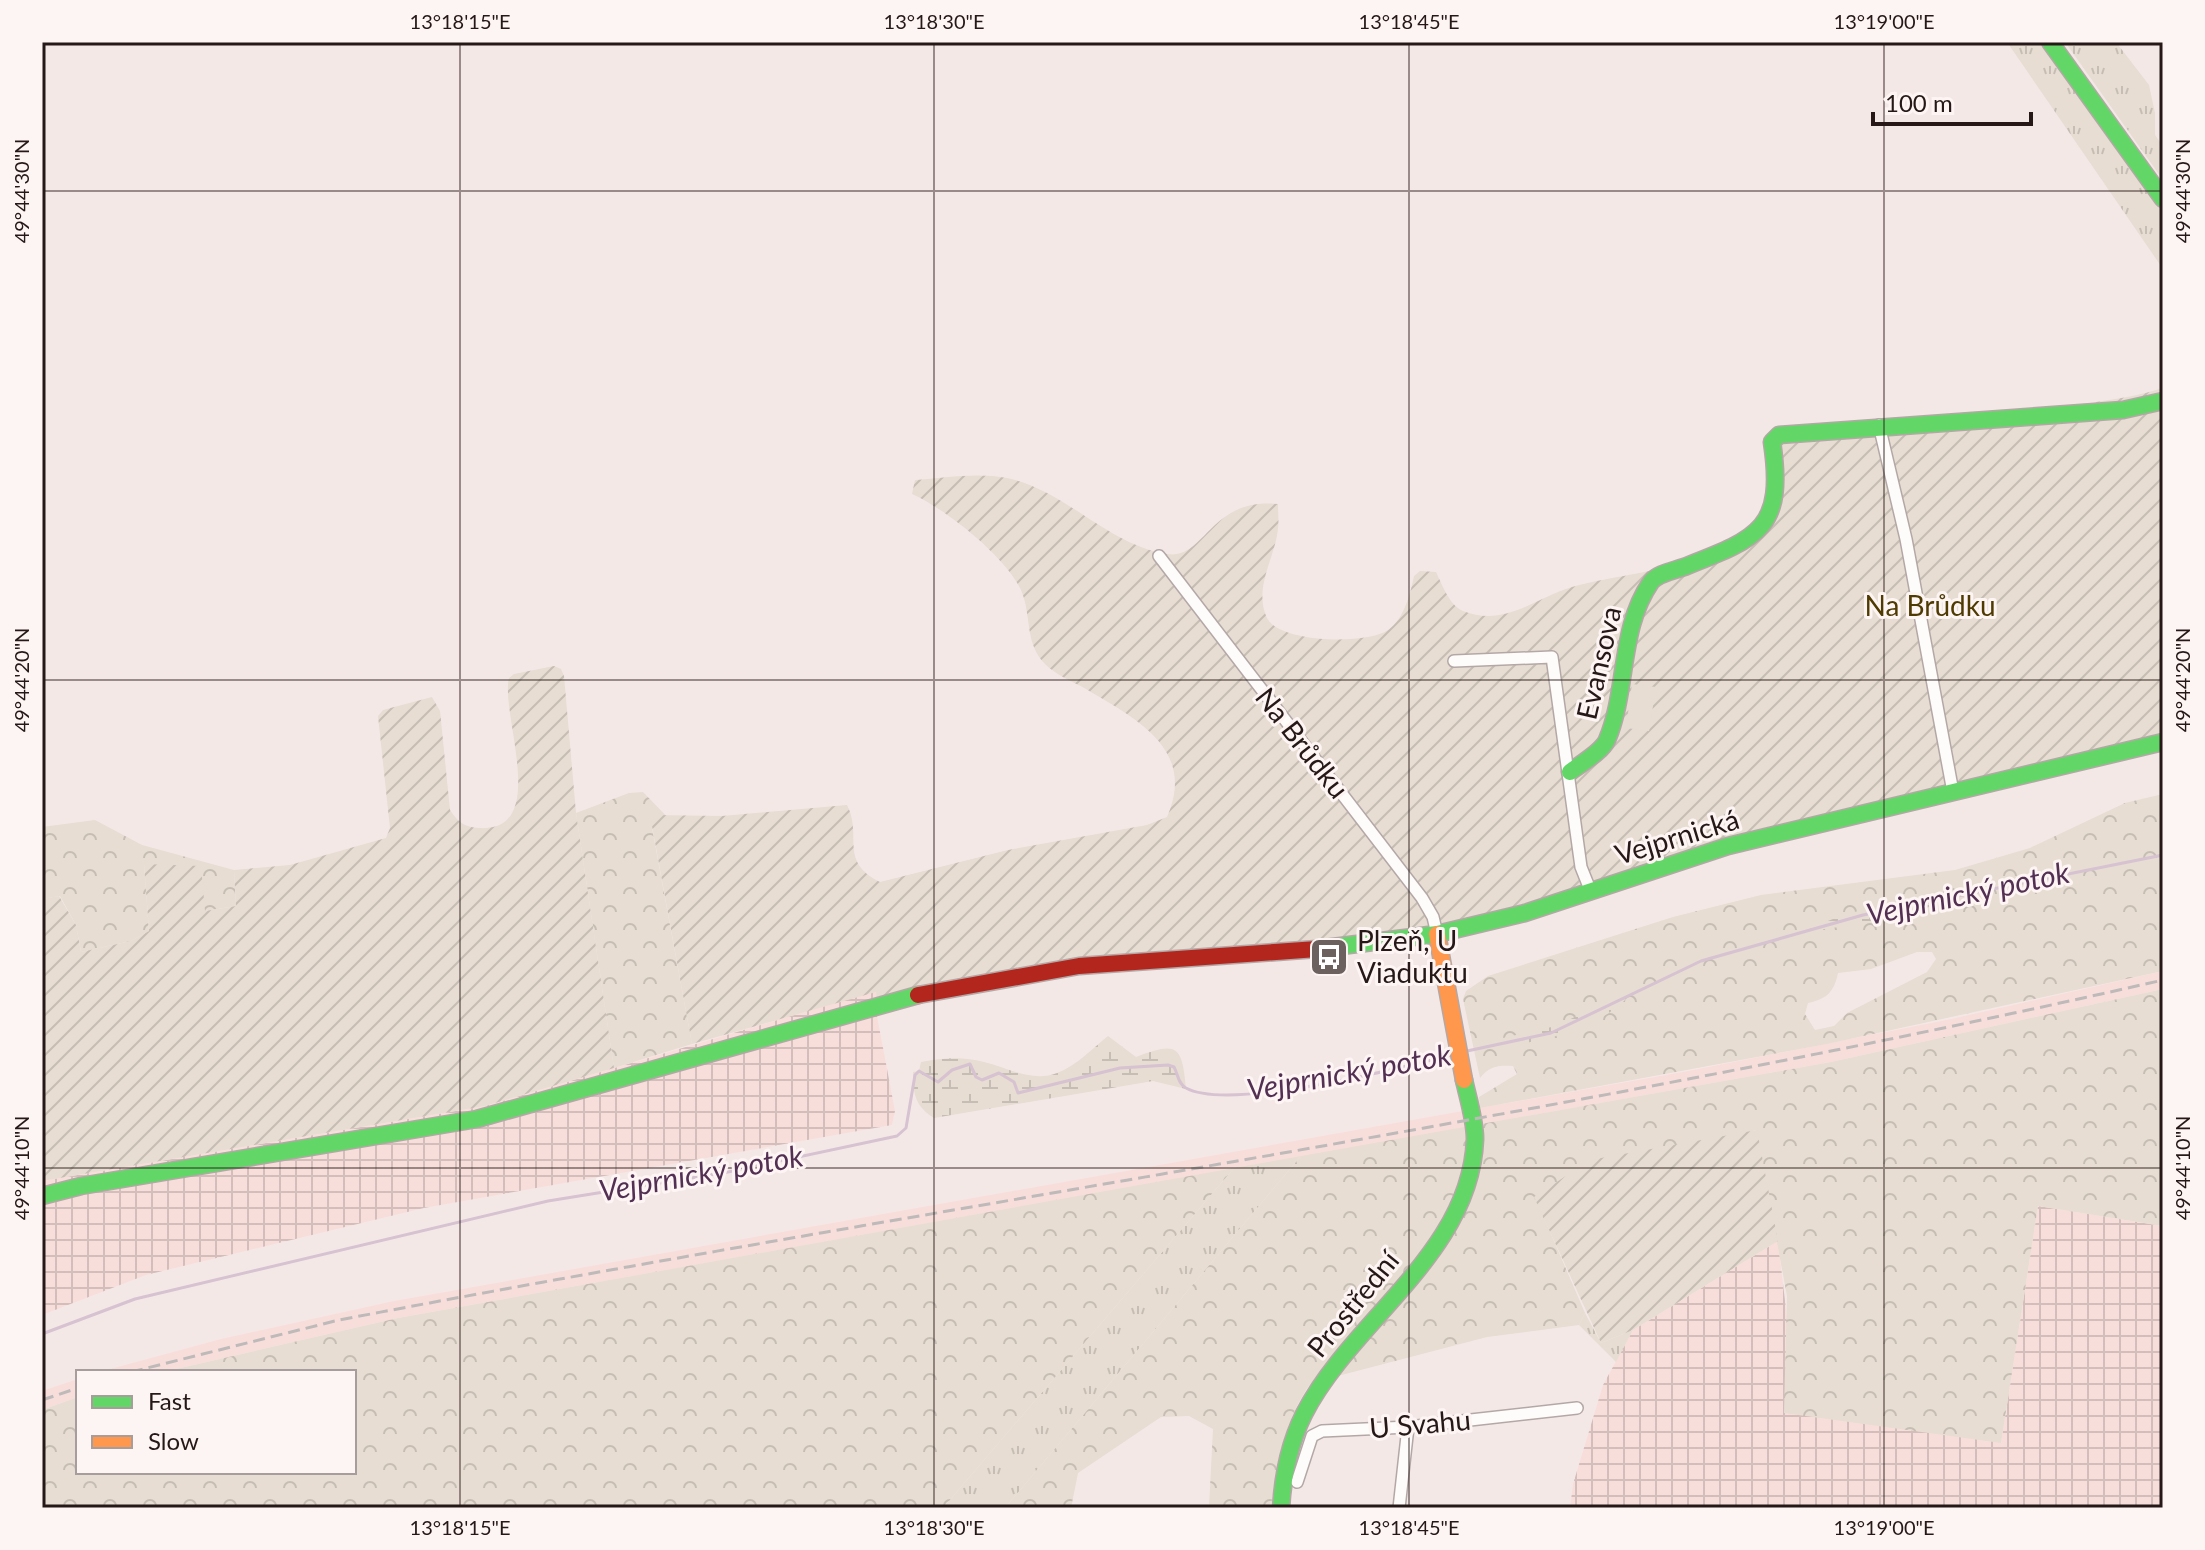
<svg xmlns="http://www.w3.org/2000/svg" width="2205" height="1550" font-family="Lato,sans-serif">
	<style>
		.built { fill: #f8dedb }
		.industrial { fill: url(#industrial-grid) }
		.grass { fill: url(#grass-tufts) }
		.forest { fill: url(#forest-crowns); fill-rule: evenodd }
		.wetland { fill: url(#wetland-marsh) }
		.garden { fill: url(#garden-furrows) }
		.pitch { fill: #e7ddd2 }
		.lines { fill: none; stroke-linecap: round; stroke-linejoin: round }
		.stream { stroke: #d6c2d1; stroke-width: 3 }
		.street-casing { stroke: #b4a8a7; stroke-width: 14 }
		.fast-casing { stroke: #b4a8a7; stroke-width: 19 }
		.slow-casing { stroke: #b4a8a7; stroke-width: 19 }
		.jam-casing { stroke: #b4a8a7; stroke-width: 19 }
		.street { stroke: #fdfcfb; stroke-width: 11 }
		.fast { stroke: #63d668; stroke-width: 16 }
		.slow { stroke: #ff974d; stroke-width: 16 }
		.jam { stroke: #b3261e; stroke-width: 16 }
		.rail { stroke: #bebab9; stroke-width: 3; stroke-dasharray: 12 6; stroke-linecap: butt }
		.ticks { fill: none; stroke: #251817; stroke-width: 2; stroke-opacity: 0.45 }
		.labels { text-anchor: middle; stroke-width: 6; stroke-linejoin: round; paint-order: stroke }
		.park-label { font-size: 28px; fill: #4f3a02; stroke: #fdf5f4 }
		.street-label { font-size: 28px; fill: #251817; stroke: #fdf5f4 }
		.poi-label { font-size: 28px; fill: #251817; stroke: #fdf5f4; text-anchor: start }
		.water-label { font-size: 30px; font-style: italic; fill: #533053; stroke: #fdf5f4 }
		.neatline { fill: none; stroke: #251817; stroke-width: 3 }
		.ticks-label { font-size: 20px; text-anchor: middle; fill: #251817 }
	</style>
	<defs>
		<pattern id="industrial-grid" width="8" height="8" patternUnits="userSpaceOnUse" patternTransform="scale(2)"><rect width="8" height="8" fill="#f8dedb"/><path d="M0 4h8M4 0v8" fill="none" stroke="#d4bebb"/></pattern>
		<pattern id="grass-tufts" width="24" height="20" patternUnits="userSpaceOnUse" patternTransform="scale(2)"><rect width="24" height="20" fill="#e7ddd2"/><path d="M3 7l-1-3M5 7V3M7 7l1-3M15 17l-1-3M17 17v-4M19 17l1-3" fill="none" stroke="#c6bdb4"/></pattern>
		<pattern id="forest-crowns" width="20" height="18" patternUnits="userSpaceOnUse" patternTransform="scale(2)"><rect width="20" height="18" fill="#e7ddd2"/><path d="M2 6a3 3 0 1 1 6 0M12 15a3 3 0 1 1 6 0" fill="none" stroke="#c6bdb4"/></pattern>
		<pattern id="wetland-marsh" width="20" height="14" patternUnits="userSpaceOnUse" patternTransform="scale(2)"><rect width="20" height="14" fill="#e7ddd2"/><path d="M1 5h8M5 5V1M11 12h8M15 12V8" fill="none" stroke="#c6bdb4"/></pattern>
		<pattern id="garden-furrows" width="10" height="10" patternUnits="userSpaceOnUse" patternTransform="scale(2)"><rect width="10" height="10" fill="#e7ddd2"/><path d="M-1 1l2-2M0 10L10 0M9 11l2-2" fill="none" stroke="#c6bdb4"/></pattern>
	</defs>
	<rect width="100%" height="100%" fill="#f4e8e7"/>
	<g class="built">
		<path d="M2163 971V989L1831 1062 398 1318 163 1372H99L221 1339 394 1301 1688 1071 1951 1019Z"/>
		<path d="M78 1379V1397L42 1410V1391Z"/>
	</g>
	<g class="industrial">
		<path d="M876 991 877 1016 895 1111 892 1125 424 1208 146 1275 42 1315V1181L485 1106Z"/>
		<path d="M2038 1206 2163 1226V1508H1570L1573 1484 1603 1385 1633 1330 1778 1241 1788 1326 2001 1443Z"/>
	</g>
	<g class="grass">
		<path d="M2007 42H2042L2163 212V269Z"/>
		<path d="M2065 42H2116L2149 85 2155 113V135L2163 146V180Z"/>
		<path d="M1301 1156 1005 1508H943L1234 1168Z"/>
		<path d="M1585 1313 1601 1343 1633 1330 1616 1362 1579 1325Z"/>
	</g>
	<g class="forest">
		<path d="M643 792 677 827 652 828 692 1044 614 1068 576 813 629 793Z"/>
		<path d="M2163 794V971L1827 1044 1480 1108 1479 1097 1517 1074 1513 1066C1499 1065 1489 1066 1480 1078L1463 999 1466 991 1488 976 1673 917 1761 895 1955 870 2030 848 2125 803ZM1917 952H1932L1936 959 1927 972 1847 1013 1834 1026 1815 1030 1805 1014 1808 1003C1827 999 1834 992 1838 973L1871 969Z"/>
		<path d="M95 820 142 845 234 870 236 906 205 911 144 865 149 931 131 941 81 952 76 925 60 896 42 899V827Z"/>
		<path d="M2163 989V1226L2038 1206 2001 1443 1784 1413 1787 1296 1756 1130 1535 1197 1585 1313 1579 1325 1487 1337 1311 1383C1284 1420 1277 1464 1271 1508H1209L1213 1429 1189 1416 1161 1417 1078 1473 1071 1508H1005L1301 1156 1831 1062Z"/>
		<path d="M1234 1168 943 1508H42V1410L78 1397V1472H354V1372H163L398 1318Z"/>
	</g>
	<g class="wetland">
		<path d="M1964 896C1912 912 1860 927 1805 931 1858 905 1906 901 1964 896Z"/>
		<path d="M1626 999C1597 1029 1533 1046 1492 1046L1494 1040 1556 1026 1608 1001Z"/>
		<path d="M1108 1036 1136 1057C1177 1042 1182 1044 1186 1089L1153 1081 934 1118C915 1106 913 1094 913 1072L919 1071 921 1062C943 1058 962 1056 984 1062 1007 1067 1032 1083 1057 1073 1076 1066 1092 1049 1108 1036Z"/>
	</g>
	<g class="garden">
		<path d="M2163 388V742L1728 846 1437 934 1079 966 877 1004 876 992 692 1044 650 815 722 816 847 805C863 836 838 861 880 882L1008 850 1147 825 1167 817C1197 749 1136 719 1086 689 1072 681 1057 676 1045 664 1024 643 1032 615 1021 590 1006 557 946 509 912 494L915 480C944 478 978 472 1007 478 1065 490 1108 545 1167 554 1205 560 1210 497 1278 504 1278 512 1279 521 1278 529 1275 558 1253 588 1267 618 1280 643 1367 645 1388 630 1404 619 1410 595 1414 576L1420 571 1436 572C1442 584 1449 605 1463 611 1505 628 1536 597 1572 587 1621 573 1719 567 1756 527 1778 503 1775 464 1767 434L1774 429 2023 414C2070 403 2116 403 2163 388Z"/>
		<path d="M554 666 561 669 564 676 576 813 614 1068 485 1106 42 1181V899L59 896 76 925 81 952 131 941 149 931 144 864 201 866 205 911 236 906 234 870 290 865 386 838 390 828 378 716 383 710 432 697 440 711 450 810C458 822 464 827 479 828 551 833 500 714 509 678L514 674Z"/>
		<path d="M1757 1130 1778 1241 1633 1330 1601 1343 1534 1197 1590 1160Z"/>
	</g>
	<path class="pitch" d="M1632 684 1656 687 1649 731 1626 728Z"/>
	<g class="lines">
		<g class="stream">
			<path d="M1467 1051 1551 1033 1701 961 1863 915 2163 855"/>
			<path d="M42 1334 135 1299 548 1201 728 1172 897 1136 906 1128 915 1075 919 1071 938 1082 952 1070 970 1064 976 1077 982 1080 999 1073 1014 1082 1018 1093 1120 1068 1168 1065 1174 1067C1178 1074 1178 1084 1186 1088 1229 1112 1405 1067 1455 1054"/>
		</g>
		<defs>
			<g id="street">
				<path d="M1879 425 1906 539 1953 792"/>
				<path d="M1159 556 1422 898 1433 917 1437 934"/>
				<path d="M1454 661 1552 657 1581 867 1591 892"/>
				<path d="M1297 1482 1312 1436 1322 1431 1408 1427 1577 1408"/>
				<path d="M1399 1508 1408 1427"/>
			</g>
			<g id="fast">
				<path d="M2050 42 2163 199"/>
				<path d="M1570 772C1580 764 1602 752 1607 740 1628 690 1619 628 1651 582 1658 573 1673 571 1684 567 1759 538 1785 529 1772 442L1779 435 2123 410 2163 401"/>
				<path d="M1317 949 1437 934 1525 913 1728 846 2163 742"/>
				<path d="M42 1196 81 1186 477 1119 918 995"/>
				<path d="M1281 1508C1283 1475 1289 1444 1304 1414 1352 1320 1471 1253 1475 1139 1475 1120 1468 1098 1464 1080"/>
			</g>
			<path id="slow" d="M1437 934 1464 1080"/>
			<path id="jam" d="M918 995 1079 966 1317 949"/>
		</defs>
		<use href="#street" class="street-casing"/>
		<use href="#fast" class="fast-casing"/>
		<use href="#slow" class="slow-casing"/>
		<use href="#jam" class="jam-casing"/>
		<use href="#street" class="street"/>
		<use href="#fast" class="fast"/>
		<use href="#slow" class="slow"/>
		<use href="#jam" class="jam"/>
		<g class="rail">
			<path d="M131 1372 339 1320C947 1204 1560 1118 2163 980"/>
			<path d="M42 1400 78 1388"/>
		</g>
	</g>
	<path class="ticks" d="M460 42V1508M934 42V1508M1409 42V1508M1884 42V1508M42 191H2163M42 680H2163M42 1168H2163"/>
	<defs>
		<symbol id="bus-square" viewBox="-11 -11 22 22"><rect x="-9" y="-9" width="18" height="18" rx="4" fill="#6d6160" stroke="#fdf5f4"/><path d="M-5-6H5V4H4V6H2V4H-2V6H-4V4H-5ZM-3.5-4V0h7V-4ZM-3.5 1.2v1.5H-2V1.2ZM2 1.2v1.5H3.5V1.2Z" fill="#fff"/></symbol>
	</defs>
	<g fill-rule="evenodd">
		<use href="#bus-square" x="1307" y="935" width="44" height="44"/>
	</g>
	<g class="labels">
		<g class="park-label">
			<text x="1930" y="616">Na Brůdku</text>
		</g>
		<g class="street-label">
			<text transform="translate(1599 663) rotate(-77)" y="10">Evansova</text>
			<text transform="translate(1302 743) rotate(52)" y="10">Na Brůdku</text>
			<text transform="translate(1677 837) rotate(-17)" y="10">Vejprnická</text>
			<text transform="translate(1353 1304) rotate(-51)" y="10">Prostřední</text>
			<text transform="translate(1420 1424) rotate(-5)" y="10">U Svahu</text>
		</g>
		<g class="poi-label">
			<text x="1357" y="951">Plzeň, U<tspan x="1357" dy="32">Viaduktu</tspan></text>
		</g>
		<g class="water-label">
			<text transform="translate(1968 894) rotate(-12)" y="10">Vejprnický potok</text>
			<text transform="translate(1349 1073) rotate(-10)" y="10">Vejprnický potok</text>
			<text transform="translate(701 1174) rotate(-10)" y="10">Vejprnický potok</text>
		</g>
	</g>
	<rect width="2205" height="1550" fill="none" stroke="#fdf5f4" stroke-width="88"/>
	<rect x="76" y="1370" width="280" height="104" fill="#fdf5f4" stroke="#a79d9c" stroke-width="2"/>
	<rect x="92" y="1396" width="40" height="12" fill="#63d668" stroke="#a79d9c" stroke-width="2"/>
	<text x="148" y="1410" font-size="24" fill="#251817">Fast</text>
	<rect x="92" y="1436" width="40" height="12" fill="#ff974d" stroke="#a79d9c" stroke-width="2"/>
	<text x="148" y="1450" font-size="24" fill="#251817">Slow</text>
	<path d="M1873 112v12h158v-12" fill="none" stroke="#251817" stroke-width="4"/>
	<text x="1885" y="112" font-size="24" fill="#251817" stroke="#fdf5f4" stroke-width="6" paint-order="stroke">100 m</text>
	<rect x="44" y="44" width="2117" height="1462" class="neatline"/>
	<g class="ticks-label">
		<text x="460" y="29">13°18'15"E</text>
		<text x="934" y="29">13°18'30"E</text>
		<text x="1409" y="29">13°18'45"E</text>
		<text x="1884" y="29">13°19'00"E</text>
		<text transform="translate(22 191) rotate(-90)" y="7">49°44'30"N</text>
		<text transform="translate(2183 191) rotate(-90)" y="7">49°44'30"N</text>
		<text transform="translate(22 680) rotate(-90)" y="7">49°44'20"N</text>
		<text transform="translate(2183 680) rotate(-90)" y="7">49°44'20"N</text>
		<text transform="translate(22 1168) rotate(-90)" y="7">49°44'10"N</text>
		<text transform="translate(2183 1168) rotate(-90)" y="7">49°44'10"N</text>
		<text x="460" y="1535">13°18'15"E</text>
		<text x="934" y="1535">13°18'30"E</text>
		<text x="1409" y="1535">13°18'45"E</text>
		<text x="1884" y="1535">13°19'00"E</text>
	</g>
</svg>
